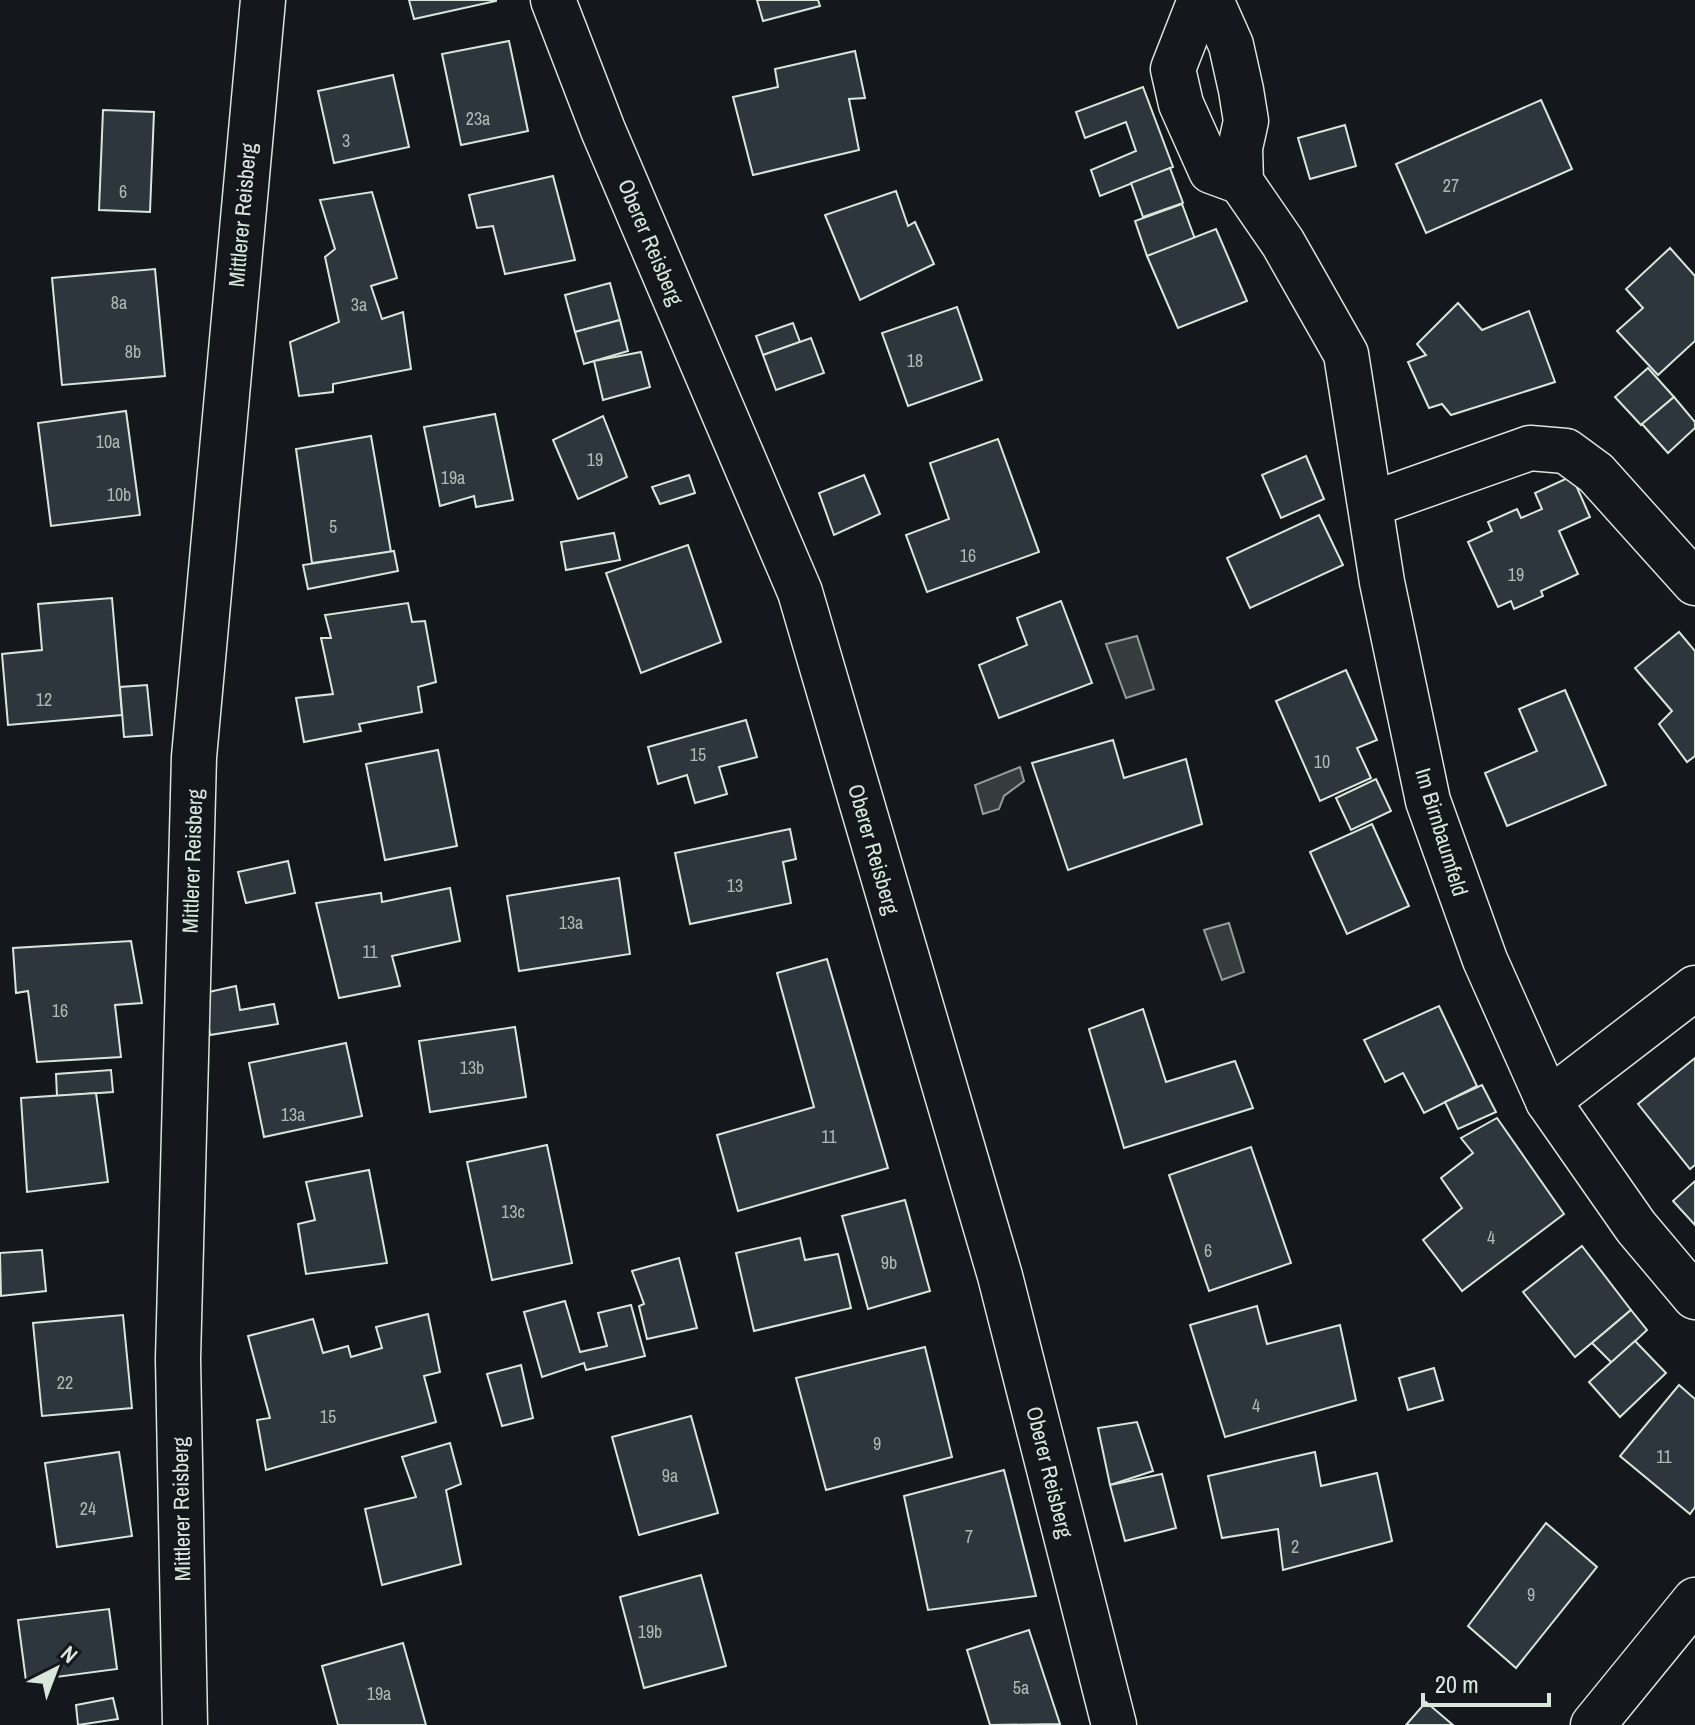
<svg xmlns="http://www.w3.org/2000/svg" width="1695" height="1725" font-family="'Archivo Narrow',sans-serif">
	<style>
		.water { fill: #363b3e; stroke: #939e99; stroke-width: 2 }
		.building { fill: #2c363c; stroke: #d8e6dc; stroke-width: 2 }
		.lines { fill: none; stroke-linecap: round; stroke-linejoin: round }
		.minor-casing { stroke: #d8e6dc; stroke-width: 47 }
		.minor { stroke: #14181c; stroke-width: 44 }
		.labels { text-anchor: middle; stroke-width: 6; stroke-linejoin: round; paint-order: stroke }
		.number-label { font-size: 18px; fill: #adbab4 }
		.street-label { font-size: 22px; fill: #d8e6dc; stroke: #14181c }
	</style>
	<rect width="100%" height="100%" fill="#14181c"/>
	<g class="water">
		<path d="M1137 636 1154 689 1126 698 1106 644Z"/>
		<path d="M1020 767 1024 781 1004 796 999 809 983 814 975 785Z"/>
		<path d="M1229 923 1244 972 1222 980 1204 930Z"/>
	</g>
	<g class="building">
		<path d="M409 0H496V1L414 19Z"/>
		<path d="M757 0H818L820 6 763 21Z"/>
		<path d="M509 41 528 131 461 145 442 54Z"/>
		<path d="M855 51 865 98 849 99 859 150 753 175 733 97 778 87 775 69Z"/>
		<path d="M393 75 409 147 334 163 318 91Z"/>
		<path d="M1143 87 1173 167 1100 196 1091 170 1136 151 1126 122 1085 138 1076 112Z"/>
		<path d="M1541 100 1572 169 1426 233 1396 164Z"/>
		<path d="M103 110 154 112 150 212 99 210Z"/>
		<path d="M1345 125 1356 166 1310 179 1298 138Z"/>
		<path d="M1170 168 1183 203 1143 217 1131 183Z"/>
		<path d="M553 176 575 260 505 274 493 226 477 228 469 195Z"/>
		<path d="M896 191 908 226 915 222 934 264 860 300 825 215Z"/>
		<path d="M372 192 397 278 371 286 382 319 403 312 411 369 333 384V392L299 396 290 342 339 322 325 257 335 249 320 200Z"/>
		<path d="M1182 204 1195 239 1147 256 1135 221Z"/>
		<path d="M1216 229 1247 301 1178 328 1147 256Z"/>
		<path d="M1670 248 1695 276V341L1658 375 1617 331 1643 308 1626 289Z"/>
		<path d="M155 269 165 376 62 385 52 278Z"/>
		<path d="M610 283 620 320 575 332 565 295Z"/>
		<path d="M1458 303 1482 330 1529 311 1555 382 1451 415 1442 404 1429 408 1408 362 1426 355 1417 344Z"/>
		<path d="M957 307 982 380 908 406 882 333Z"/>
		<path d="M620 320 628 351 584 364 575 332Z"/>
		<path d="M793 323 800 342 763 355 756 336Z"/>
		<path d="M811 338 824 373 776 390 763 355Z"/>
		<path d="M641 352 650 387 603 400 594 361Z"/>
		<path d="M1648 368 1674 397 1641 425 1615 397Z"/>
		<path d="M1674 397 1695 422V428L1668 453 1642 424Z"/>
		<path d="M126 411 140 515 51 526 38 423Z"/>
		<path d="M495 414 513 500 476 507 474 496 440 506 424 427Z"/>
		<path d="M603 416 627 477 578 499 553 440Z"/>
		<path d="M371 436 391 552 312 563 296 449Z"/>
		<path d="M998 439 1039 552 927 592 906 535 949 519 930 463Z"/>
		<path d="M1306 456 1324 499 1281 518 1262 475Z"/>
		<path d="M689 475 695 493 660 504 652 487Z"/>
		<path d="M864 475 880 514 834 535 819 493Z"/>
		<path d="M1572 476 1590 517 1559 531 1578 574 1541 591 1543 596 1514 609 1511 601 1498 607 1468 542 1492 531 1488 522 1517 509 1521 518 1542 509 1535 493Z"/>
		<path d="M1319 515 1343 565 1250 608 1227 558Z"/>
		<path d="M614 533 620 560 566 570 561 542Z"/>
		<path d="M688 545 721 642 641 673 606 573Z"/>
		<path d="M394 551 398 571 308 589 303 565Z"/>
		<path d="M112 598 122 715 8 725 2 654 42 650 38 604Z"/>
		<path d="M1061 601 1092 683 999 718 979 665 1027 645 1017 618Z"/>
		<path d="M408 603 412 622 425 621 436 682 418 687 422 712 359 724 361 731 304 742 296 698 333 694 321 638H331L325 615Z"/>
		<path d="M1679 632 1695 651V756L1687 762 1659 724 1672 711 1635 668Z"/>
		<path d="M1346 670 1377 740 1357 748 1371 778 1320 801 1276 701Z"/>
		<path d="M147 685 152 735 124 737 120 687Z"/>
		<path d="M1565 690 1606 785 1507 826 1485 773 1537 751 1519 709Z"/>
		<path d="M746 720 757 757 719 767 727 794 695 803 687 775 658 784 648 747Z"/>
		<path d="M1113 740 1124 778 1186 759 1202 824 1068 870 1032 763Z"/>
		<path d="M438 750 457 846 385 860 366 764Z"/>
		<path d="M1376 779 1391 811 1351 830 1336 798Z"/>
		<path d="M1372 824 1409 906 1347 934 1310 852Z"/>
		<path d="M790 829 796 859 783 862 791 903 690 924 675 853Z"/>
		<path d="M288 861 295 893 246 903 238 872Z"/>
		<path d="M619 878 630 954 519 971 507 896Z"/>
		<path d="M450 888 460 941 392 956 400 986 339 998 316 903 381 893 382 902Z"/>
		<path d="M131 941 142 1003 115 1005 121 1057 37 1062 28 991 16 993 13 948Z"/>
		<path d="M827 959 888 1168 738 1211 717 1135 814 1107 777 973Z"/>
		<path d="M236 986 240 1010 274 1004 278 1024 210 1035 204 993Z"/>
		<path d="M1439 1006 1477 1086 1424 1113 1403 1073 1385 1082 1364 1040Z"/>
		<path d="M1143 1009 1166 1082 1235 1061 1253 1108 1124 1148 1089 1029Z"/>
		<path d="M515 1027 526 1097 430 1112 419 1041Z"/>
		<path d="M346 1043 362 1116 264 1137 249 1063Z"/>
		<path d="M1695 1058V1165L1690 1169 1638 1104Z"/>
		<path d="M111 1070 113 1092 57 1096 56 1074Z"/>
		<path d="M1482 1085 1496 1112 1458 1129 1445 1102Z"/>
		<path d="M96 1093 108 1182 27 1192 21 1098Z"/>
		<path d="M1497 1118 1564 1214 1462 1291 1423 1240 1462 1208 1441 1178 1473 1153 1461 1138Z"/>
		<path d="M547 1145 572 1263 492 1280 467 1162Z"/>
		<path d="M1251 1147 1291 1263 1209 1291 1169 1175Z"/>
		<path d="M369 1170 387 1263 306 1274 298 1224 315 1220 306 1182Z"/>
		<path d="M1695 1181V1225L1673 1201Z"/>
		<path d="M905 1200 930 1291 868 1309 842 1216Z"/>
		<path d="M800 1238 805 1260 838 1254 851 1308 754 1331 736 1253Z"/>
		<path d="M1582 1246 1631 1310 1575 1357 1523 1292Z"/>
		<path d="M42 1250 46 1291 1 1296 0 1253Z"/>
		<path d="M679 1258 697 1328 647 1339 639 1306 644 1304 632 1271Z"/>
		<path d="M565 1301 580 1352 607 1346 598 1313 631 1305 645 1356 586 1370 584 1363 542 1377 524 1312Z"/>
		<path d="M1257 1306 1267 1344 1340 1325 1356 1400 1225 1437 1190 1325Z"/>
		<path d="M1631 1310 1647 1330 1612 1363 1592 1343Z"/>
		<path d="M428 1314 440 1372 424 1376 436 1422 266 1470 257 1420 270 1418 248 1336 313 1319 323 1353 348 1346 351 1357 382 1348 376 1327Z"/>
		<path d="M123 1315 132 1408 42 1416 33 1323Z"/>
		<path d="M1635 1341 1666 1373 1620 1417 1589 1382Z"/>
		<path d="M925 1347 952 1457 826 1490 796 1378Z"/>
		<path d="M521 1365 533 1418 502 1426 487 1374Z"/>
		<path d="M1434 1368 1443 1400 1408 1410 1399 1378Z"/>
		<path d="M1679 1385 1695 1399V1507L1690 1514 1620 1456Z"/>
		<path d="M691 1416 718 1513 639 1535 612 1437Z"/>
		<path d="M1137 1422 1153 1471 1110 1485 1098 1428Z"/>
		<path d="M450 1443 461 1484 446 1490 461 1564 382 1585 365 1509 416 1497 402 1457Z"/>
		<path d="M119 1452 132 1536 57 1547 45 1463Z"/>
		<path d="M1315 1452 1321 1486 1377 1473 1392 1541 1283 1570 1278 1529 1222 1538 1208 1476Z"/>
		<path d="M1004 1470 1036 1596 928 1610 904 1496Z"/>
		<path d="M1162 1474 1176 1528 1125 1541 1110 1485Z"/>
		<path d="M1546 1523 1597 1567 1516 1668 1468 1626Z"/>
		<path d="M701 1575 726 1666 644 1688 620 1597Z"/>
		<path d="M109 1609 117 1669 26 1681 18 1620Z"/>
		<path d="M1029 1630 1060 1724 990 1725 967 1650Z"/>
		<path d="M403 1643 426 1725H338L322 1666Z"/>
		<path d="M113 1698 118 1719 78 1725 76 1705Z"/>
		<path d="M1426 1702 1453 1725H1406Z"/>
	</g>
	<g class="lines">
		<defs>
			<g id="minor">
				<path d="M553 0 603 130 800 592 1000 1276 1114 1725"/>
				<path d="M1200 0 1173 69 1181 104 1211 171 1241 182"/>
				<path d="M1211 0 1231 45 1241 90 1246 121 1240 148 1241 182 1283 243 1346 354 1382 582 1428 801 1485 960 1548 1101 1636 1227 1695 1297"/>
				<path d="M1372 504 1530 448 1566 451 1596 473 1695 583"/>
				<path d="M1548 1101 1695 988"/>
				<path d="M185 1725 178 1359 194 757 263 0"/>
				<path d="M1593 1725 1695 1600"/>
			</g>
		</defs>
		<use href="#minor" class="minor-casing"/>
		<use href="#minor" class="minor"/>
	</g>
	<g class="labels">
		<g class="number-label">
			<text x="478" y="125">23a</text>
			<text x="346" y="147">3</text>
			<text x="1451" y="192">27</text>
			<text x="123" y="198">6</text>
			<text x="119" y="309">8a</text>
			<text x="359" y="311">3a</text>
			<text x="133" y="358">8b</text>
			<text x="915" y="367">18</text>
			<text x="108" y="448">10a</text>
			<text x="595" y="466">19</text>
			<text x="453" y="484">19a</text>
			<text x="119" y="501">10b</text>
			<text x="333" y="533">5</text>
			<text x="968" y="562">16</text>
			<text x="1516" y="581">19</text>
			<text x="44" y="706">12</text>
			<text x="698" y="761">15</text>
			<text x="1322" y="768">10</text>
			<text x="735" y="892">13</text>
			<text x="571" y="929">13a</text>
			<text x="370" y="958">11</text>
			<text x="60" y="1017">16</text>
			<text x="472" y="1074">13b</text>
			<text x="293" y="1121">13a</text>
			<text x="829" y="1143">11</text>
			<text x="513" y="1218">13c</text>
			<text x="1491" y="1244">4</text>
			<text x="1208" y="1257">6</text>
			<text x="889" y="1269">9b</text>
			<text x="65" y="1389">22</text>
			<text x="1256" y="1412">4</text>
			<text x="328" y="1423">15</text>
			<text x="877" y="1450">9</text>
			<text x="1664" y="1463">11</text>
			<text x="670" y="1482">9a</text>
			<text x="88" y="1515">24</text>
			<text x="969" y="1543">7</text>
			<text x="1295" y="1553">2</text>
			<text x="1531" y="1601">9</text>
			<text x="650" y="1638">19b</text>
			<text x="1021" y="1694">5a</text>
			<text x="379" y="1700">19a</text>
		</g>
		<g class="street-label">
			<text transform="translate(242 215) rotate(-85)" y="8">Mittlerer Reisberg</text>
			<text transform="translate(651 242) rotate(67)" y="8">Oberer Reisberg</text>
			<text transform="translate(1442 832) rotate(73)" y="8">Im Birnbaumfeld</text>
			<text transform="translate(874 849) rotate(74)" y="8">Oberer Reisberg</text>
			<text transform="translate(192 861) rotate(-88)" y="8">Mittlerer Reisberg</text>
			<text transform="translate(1050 1472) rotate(76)" y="8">Oberer Reisberg</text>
			<text transform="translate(181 1509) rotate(-91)" y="8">Mittlerer Reisberg</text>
		</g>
	</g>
	<g transform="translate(56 1669) rotate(42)" stroke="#14181c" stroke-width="6" paint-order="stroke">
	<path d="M0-6L14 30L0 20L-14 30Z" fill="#d8e6dc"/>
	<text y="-12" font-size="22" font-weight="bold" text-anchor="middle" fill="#d8e6dc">N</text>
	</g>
	<path d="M1423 1693v12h126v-12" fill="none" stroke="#d8e6dc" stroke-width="4"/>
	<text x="1435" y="1693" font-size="24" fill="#d8e6dc" stroke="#14181c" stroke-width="6" paint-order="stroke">20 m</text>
</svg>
